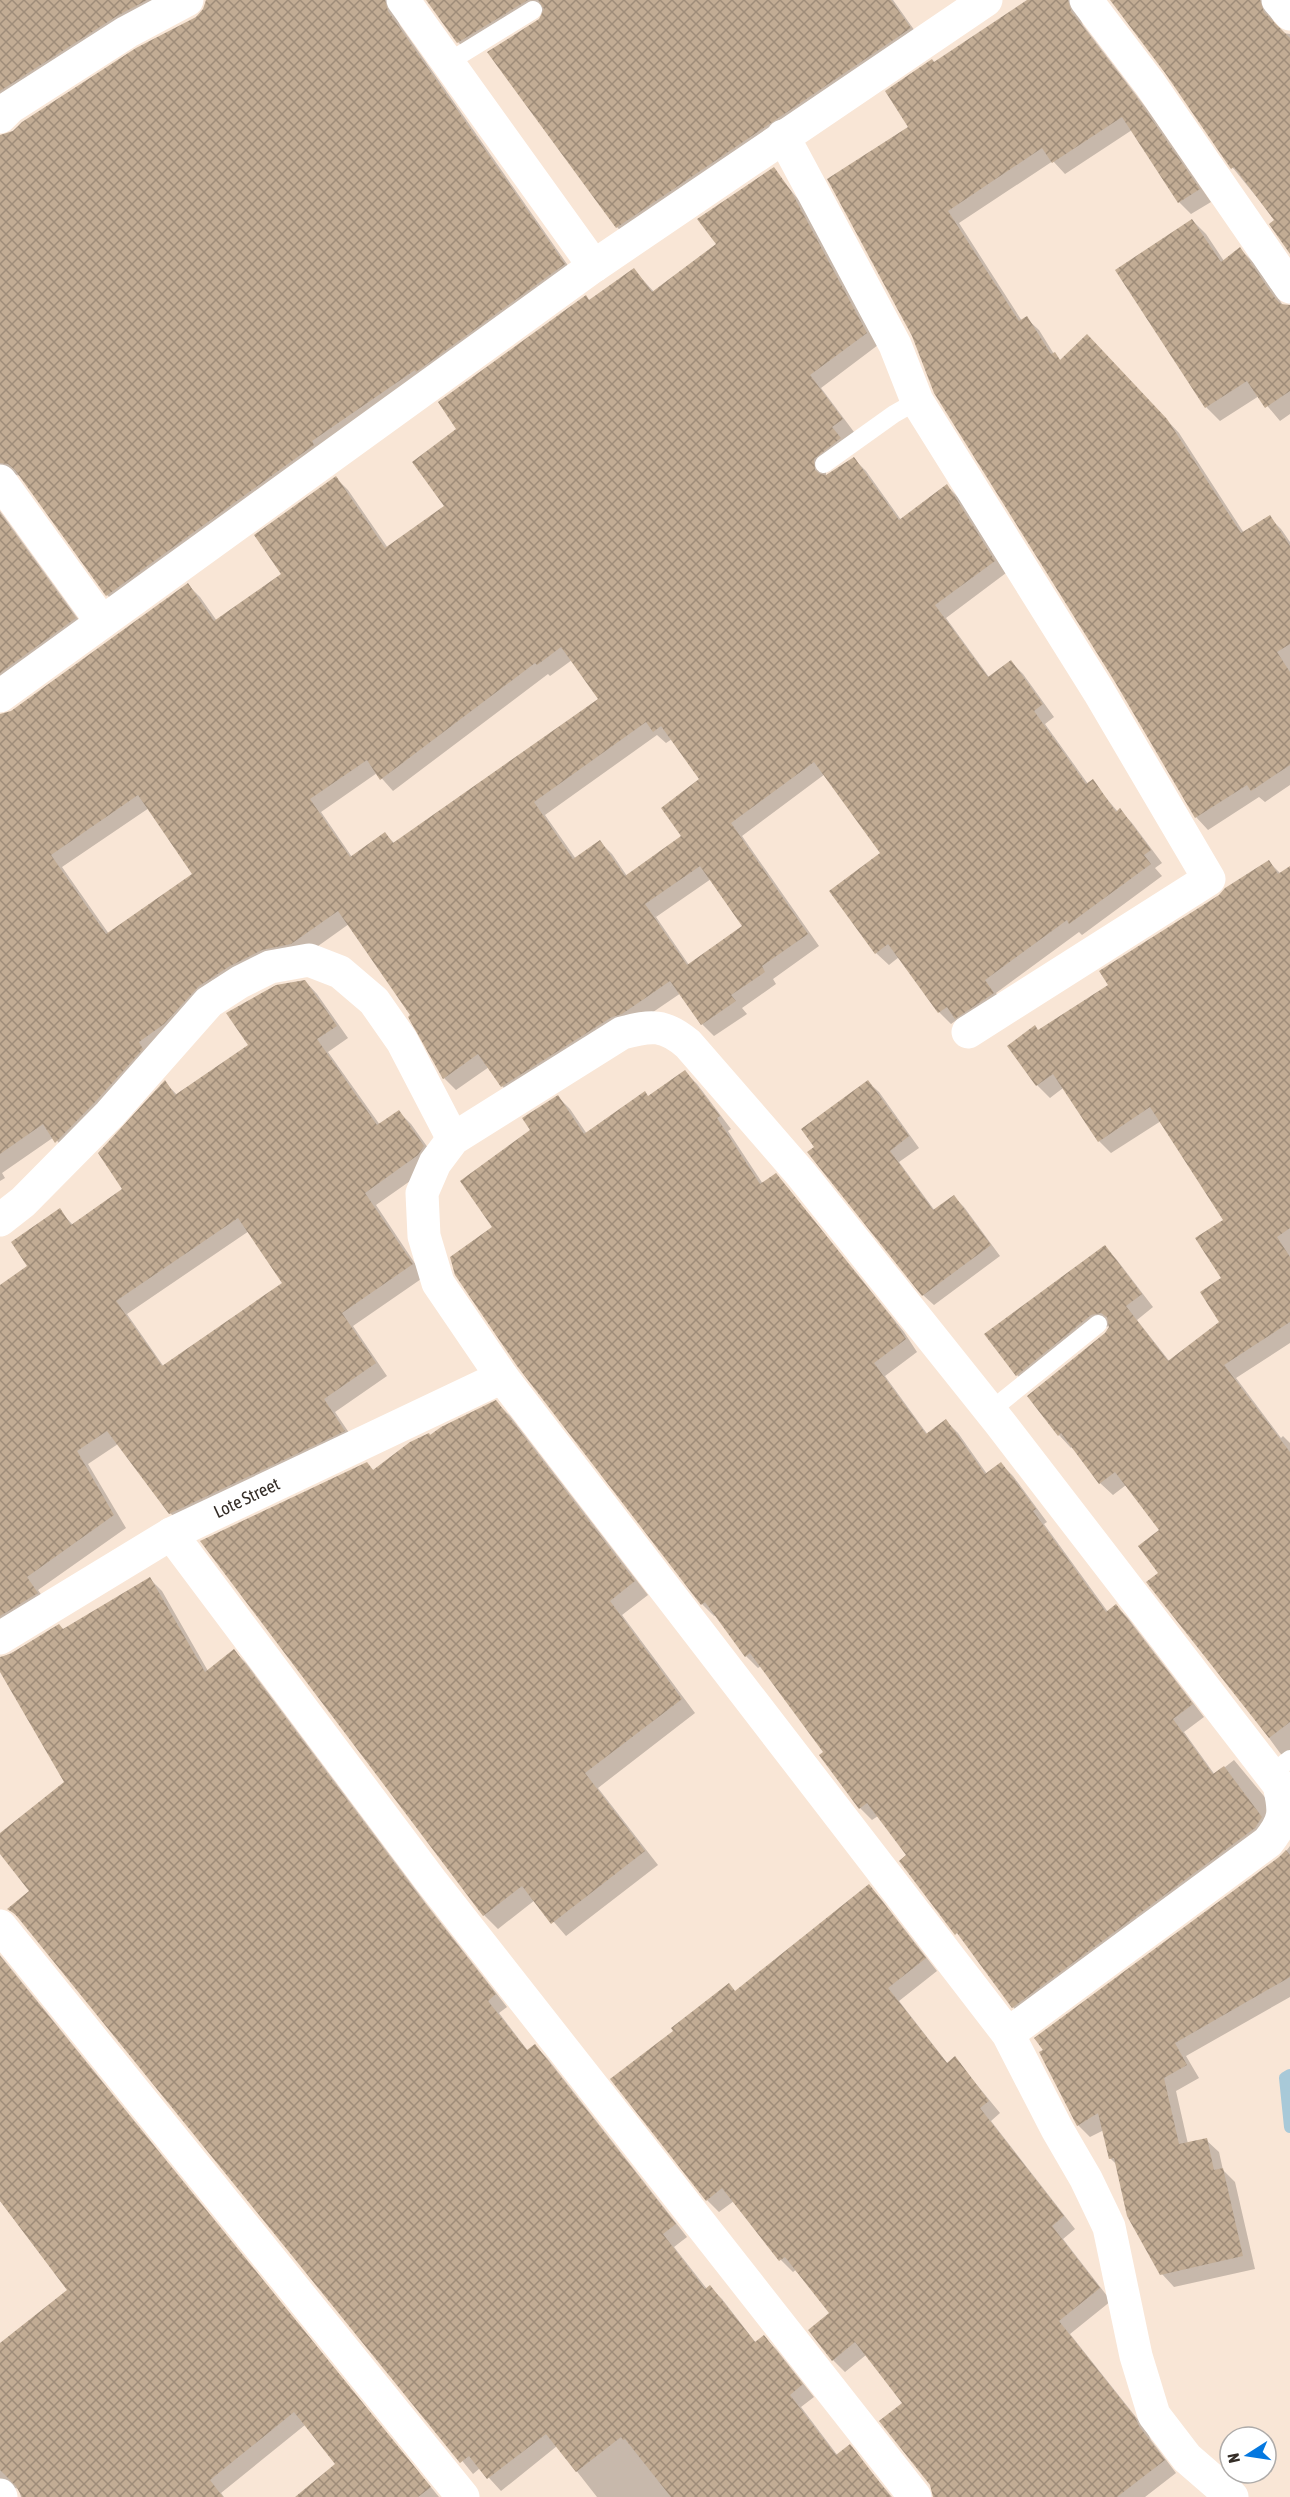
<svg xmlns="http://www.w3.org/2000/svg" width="1290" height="2497" font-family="'Asap Condensed',sans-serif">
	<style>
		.shadow { fill: #0003; fill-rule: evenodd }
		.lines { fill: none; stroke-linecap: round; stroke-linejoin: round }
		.stream { stroke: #a8c9d8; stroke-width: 12 }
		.building { fill: url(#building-cross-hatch); fill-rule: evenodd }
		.lane { stroke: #fff; stroke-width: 18 }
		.street { stroke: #fff; stroke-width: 33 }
		.secondary { stroke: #fff; stroke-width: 33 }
		.labels { text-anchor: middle; stroke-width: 4.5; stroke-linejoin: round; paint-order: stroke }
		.street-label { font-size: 18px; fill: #342d27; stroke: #fff }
	</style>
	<defs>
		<pattern id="building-cross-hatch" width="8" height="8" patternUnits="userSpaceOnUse" patternTransform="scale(1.5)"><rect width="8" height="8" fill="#c2ac94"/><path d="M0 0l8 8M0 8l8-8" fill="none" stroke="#9e8c79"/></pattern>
	</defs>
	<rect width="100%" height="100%" fill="#f9e6d6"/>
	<g class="shadow">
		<path d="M0 0H182L0 117Z"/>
		<path d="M207 0H402L396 16 400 25 576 277 120 607 107 595 21 476 12 474 0 479V137L6 136 23 123 197 17 204 11Z"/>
		<path d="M428 0H893L922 41 629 240 617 227 489 52 540 20 546 11 471 55 458 42Z"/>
		<path d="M1028 0H1085L1079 16 1083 25 1147 109 1211 202 1191 214 1179 202 1132 130 1065 174 1053 161 959 223 1022 321 1026 318 1039 330 1054 354 1061 361 1099 348 1179 433 1244 533 1269 517 1281 529 1290 542V785L1265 802 1259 797 1208 830 1196 817 1116 681 910 127 935 64Z"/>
		<path d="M1111 0H1276L1271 16 1276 26 1283 33 1290 34V251L1276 221 1233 168 1167 72Z"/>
		<path d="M773 169 803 205 878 345 821 388 854 432 826 471V477L854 459 866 471 901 520 947 486 959 498 1006 573 946 618 989 677 1011 662 1023 674 1054 717 1045 724 1088 784 1092 781 1118 812 1120 810 1132 823 1162 863 1155 868 1162 876 1082 935 1079 932 996 993 1005 1006 969 1030 958 1019 951 1024 939 1012 899 957 889 965 876 953 882 854 825 774 742 836 819 946 773 979 776 984 742 1008 747 1014 714 1036 702 1024 681 993 634 1025 514 1098 502 1086 489 1067 456 1090 444 1078 410 1017 413 1015 349 924 304 956 274 962 68 1154 54 1137 2 1173 5 1178 0 1181V716L12 713 188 585 200 597 217 621 283 575 336 478 348 490 388 548 446 506 459 429 590 302 634 270 654 292 718 244ZM572 660 600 699 395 844 385 834 352 857 321 812 377 773 393 791 548 674 550 676ZM657 735 666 743 672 739 701 779 683 837 627 876 612 854 600 842 576 859 545 815ZM149 808 194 874 109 934 62 867ZM711 879 744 926 689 965 656 917Z"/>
		<path d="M1192 220 1206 234 1224 261 1240 249 1254 263 1287 311 1290 320V414L1280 421 1259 396 1220 421 1206 407Z"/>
		<path d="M0 511 87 631 0 694Z"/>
		<path d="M1269 862 1281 874 1290 868V1343L1236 1378 1281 1438 1283 1436 1290 1443V1763L1280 1753 1236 1692 1160 1574 1161 1530 1126 1485 1113 1495 1100 1483 1073 1446 1071 1448 1059 1435 1111 1326 1104 1327 1029 1387 1017 1375 1105 1247 1117 1260 1153 1307 1137 1320 1170 1362 1221 1322 1225 1220 1161 1121 1111 1153 1099 1141 1063 1088 1050 1098 1037 1085 1009 1046 1039 1032 1110 985 1220 896Z"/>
		<path d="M305 981 317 994 348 1038 328 1052 380 1125 399 1112 411 1124 436 1159 430 1167 376 1205 424 1277 353 1326 387 1376 335 1412 356 1443 183 1525 170 1513 118 1444 88 1464 126 1528 38 1590 49 1606 0 1637V1287L29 1266 59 1210 73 1225 124 1189 165 1082 177 1095 251 1045ZM249 1231 284 1283 164 1367 127 1314Z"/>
		<path d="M685 1072 697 1084 731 1129 728 1131 763 1184 776 1175 788 1188 904 1332 917 1352 885 1376 928 1435 946 1421 958 1433 987 1474 1001 1464 1013 1476 1047 1522 1044 1524 1108 1612 1116 1606 1128 1618 1204 1717 1184 1732 1215 1775 1234 1760 1273 1807 1275 1825 1025 2019 1013 2007 967 1945 901 1861 908 1856 878 1816 872 1820 860 1808 825 1752 761 1666 758 1668 746 1656 716 1615 714 1616 702 1604 494 1227 532 1130 558 1097 570 1109 587 1134 648 1097Z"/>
		<path d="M868 1082 879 1092 919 1148 899 1162 935 1211 954 1197 964 1207 1000 1256 934 1305 923 1295 816 1147Z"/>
		<path d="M496 1402 510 1416 648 1595 622 1615 695 1713 598 1788 658 1865 566 1936 535 1900 498 1929 484 1915 367 1464 374 1471 430 1437Z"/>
		<path d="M150 1579 162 1591 208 1671 234 1651 246 1663 428 1906 507 2007 499 2013 528 2051 535 2046 547 2058 687 2237 674 2247 707 2289 710 2287 722 2299 756 2343 764 2337 776 2349 814 2397 801 2407 838 2456 850 2446 892 2497H597L557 2446 501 2491 480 2468 473 2474 23 1922 9 1909 31 1892 0 1851V1834L66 1783 0 1669V1658L63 1630Z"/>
		<path d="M1290 1846V1997L1186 2056 1199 2078 1176 2091 1188 2144 1206 2140 1219 2152 1223 2170 1235 2182 1255 2269 1174 2287 1162 2274 1117 2165 1110 2158 1104 2130 1090 2137 1078 2125Z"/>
		<path d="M869 1886 881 1899 937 1971 899 2001 948 2064 955 2058 1000 2113 991 2121 1075 2229 1063 2239 1111 2301 1070 2334 1147 2431 1151 2440 1176 2473 1145 2497H935L904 2403 866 2355 845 2372 833 2360 831 2313 797 2269 793 2272 781 2260 734 2201 719 2212 707 2200 736 1992Z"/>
		<path d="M0 1955 439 2497H297L337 2465 305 2425 221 2493 224 2497H21L19 2489 15 2488 0 2494V2345L69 2291 0 2201Z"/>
	</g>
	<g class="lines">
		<path class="stream" d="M1290 2075 1285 2078 1290 2127"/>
	</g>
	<g class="building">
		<path d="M0 0H147L117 16 0 91Z"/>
		<path d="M206 0H385L388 11 565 264 416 372 415 370 312 441 314 445 106 596 15 470 8 464 0 463V135L13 131 22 122 136 48 196 17 203 9Z"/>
		<path d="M426 0H528L457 43Z"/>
		<path d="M538 0H891L911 28 616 228 487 52 539 19 544 9Z"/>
		<path d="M1027 0H1068L1071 11 1135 95 1200 189 1178 203 1122 117 1052 163 1042 148 948 211 1019 321 1027 316 1051 354 1055 352 1060 360 1087 334 1167 419 1241 533 1270 515 1290 546V644L1277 652 1290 672V765L1251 791 1247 785 1195 818 1115 682 934 393 912 336 827 179 908 127 885 91 932 59 934 62Z"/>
		<path d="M1110 0H1260L1264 12 1290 38V254L1269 224 1274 220 1234 167 1231 169 1165 73Z"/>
		<path d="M774 167 791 191 867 333 810 375 843 419 832 427 841 438 814 459 815 470 820 474 826 475 854 457 899 520 947 484 995 561 935 605 988 677 1011 660 1043 704 1034 711 1086 784 1093 779 1116 812 1120 808 1151 850 1144 855 1151 864 1069 924 1067 920 985 980 994 993 955 1019 947 1007 938 1013 888 944 875 954 829 891 880 853 814 762 731 823 808 934 762 966 765 972 731 995 736 1001 701 1025 670 981 622 1014 612 1017 501 1087 478 1054 443 1079 408 1017 410 1015 338 911 291 944 262 950 230 966 199 986 164 1024 139 1042 143 1049 96 1101 55 1143 43 1124 0 1154V714L11 711 188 583 214 621 281 574 254 535 336 476 385 548 444 506 412 462 456 429 438 402 586 295 589 300 634 268 652 292 716 244 697 219ZM561 647 598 699 393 843 385 832 350 857 310 799 367 760 380 780 535 663 537 665ZM646 722 653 732 661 726 699 779 661 808 681 836 625 876 600 840 573 859 534 802ZM138 795 192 874 106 934 51 855ZM700 866 742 926 687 965 645 904Z"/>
		<path d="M1192 219 1221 262 1240 247 1275 298 1281 304 1290 305V391L1265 408 1247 381 1205 408 1115 270Z"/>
		<path d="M0 513 76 618 0 673Z"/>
		<path d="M1269 860 1278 874 1290 866V1228L1277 1237 1290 1257V1322L1224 1365 1290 1452V1722L1269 1738 1146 1582 1158 1573 1138 1546 1159 1530 1115 1472 1099 1484 1061 1433 1058 1436 1027 1396 1105 1333 1109 1327 1107 1317 1101 1313 1091 1315 1016 1376 984 1334 1105 1245 1142 1294 1126 1306 1168 1361 1219 1322 1200 1292 1221 1278 1195 1238 1223 1220 1150 1107 1098 1142 1053 1074 1036 1086 1007 1046 1035 1025 1038 1030 1108 985 1099 971 1219 895 1225 888Z"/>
		<path d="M305 980 337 1026 317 1039 377 1125 399 1110 424 1146 418 1155 365 1193 413 1264 342 1313 376 1363 324 1399 345 1431 169 1514 107 1431 77 1451 114 1515 27 1577 38 1593 0 1616V1285L27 1266 11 1242 60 1208 71 1225 122 1189 98 1153 165 1080 175 1095 248 1045 226 1013 276 985ZM238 1218 282 1283 162 1366 116 1301Z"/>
		<path d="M685 1070 720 1116 717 1118 760 1184 776 1173 892 1318 906 1339 874 1363 926 1434 946 1419 985 1474 1001 1462 1036 1509 1033 1511 1106 1612 1116 1604 1193 1704 1173 1719 1213 1774 1224 1766 1262 1817 1255 1828 1012 2008 957 1933 955 1935 899 1861 906 1855 867 1803 859 1809 819 1755 823 1752 750 1653 745 1657 705 1602 701 1605 517 1366 455 1275 450 1257 492 1227 460 1181 530 1130 522 1118 558 1095 584 1134 645 1091 648 1096Z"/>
		<path d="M868 1080 909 1136 890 1151 933 1210 954 1195 991 1245 922 1296 807 1152 814 1147 801 1129Z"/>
		<path d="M496 1400 635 1581 610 1601 682 1699 585 1773 645 1851 551 1924 522 1886 483 1916 200 1541 367 1462 373 1470 410 1442 429 1433 430 1435 441 1427Z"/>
		<path d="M150 1577 205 1672 234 1649 416 1892 496 1994 488 2001 527 2050 535 2044 676 2224 663 2234 705 2289 710 2285 755 2342 764 2335 803 2384 790 2395 836 2455 850 2444 891 2497H671L625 2439 623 2440 621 2437 576 2472 546 2434 487 2479 469 2456 460 2463 15 1914 7 1909 29 1891 0 1854V1833L64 1782 0 1672V1657L10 1654 59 1624 63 1629Z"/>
		<path d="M1286 1850 1290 1855V1977L1175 2043 1187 2065 1164 2078 1179 2144 1207 2138 1214 2170 1223 2168 1243 2256 1160 2275 1127 2216 1114 2158 1109 2159 1098 2113 1077 2126 1039 2052 1043 2050 1034 2038 1279 1857Z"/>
		<path d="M869 1884 926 1958 888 1988 947 2063 955 2056 989 2101 980 2108 1064 2216 1052 2226 1100 2288 1059 2321 1135 2417 1139 2426 1165 2460 1117 2497H933L930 2485 879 2421 902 2403 855 2342 832 2361 808 2330 829 2313 785 2257 779 2261 722 2188 706 2201 610 2079 673 2031 671 2028 729 1983 735 1991Z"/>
		<path d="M0 1956 431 2487 418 2497H295L335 2464 294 2412 210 2480 223 2497H22L16 2486 0 2470V2343L67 2290 0 2201Z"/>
	</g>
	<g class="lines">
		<g class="lane">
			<path d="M447 63 533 10"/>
			<path d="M824 464 894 414 917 401"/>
			<path d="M990 1411 1098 1324"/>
			<path d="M1271 1774 1290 1759"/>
		</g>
		<g class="street">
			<path d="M1086 0 1150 84 1290 287"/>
			<path d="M1278 0 1290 14"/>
			<path d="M0 117 10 107 127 32 187 0"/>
			<path d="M783 136 895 345 917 401 1099 692 1209 879 968 1032"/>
			<path d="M0 481 102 622"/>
			<path d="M0 1220 23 1202 110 1114 209 1002 240 982 270 967 309 960 340 972 374 1001 402 1041 453 1139"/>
			<path d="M171 1534 431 1881 915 2497"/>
			<path id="s1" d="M0 1638 171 1534 502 1377"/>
			<path d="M0 1926 463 2497"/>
			<path d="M1008 2034 1268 1842C1286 1820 1285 1811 1279 1785L1000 1423 801 1174 688 1044C664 1024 652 1025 622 1033L453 1139 435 1163 422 1193 424 1236 438 1283 502 1377 1008 2034 1057 2129 1086 2179 1109 2227 1136 2356 1154 2415 1187 2458 1232 2497"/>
			<path d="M0 2495 1 2497"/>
		</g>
		<g class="secondary">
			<path d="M403 0 594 266"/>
			<path d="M0 696 594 266 986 0"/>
		</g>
	</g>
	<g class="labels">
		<g class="street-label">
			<text dy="6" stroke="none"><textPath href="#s1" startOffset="284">Lote Street</textPath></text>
		</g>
	</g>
	<g transform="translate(1248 2455) rotate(258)"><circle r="28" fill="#ffffff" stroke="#aeaba9" stroke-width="1.5"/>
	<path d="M0-4.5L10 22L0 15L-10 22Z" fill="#0478e0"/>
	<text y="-9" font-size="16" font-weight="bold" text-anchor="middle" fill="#342d27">N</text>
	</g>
</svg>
